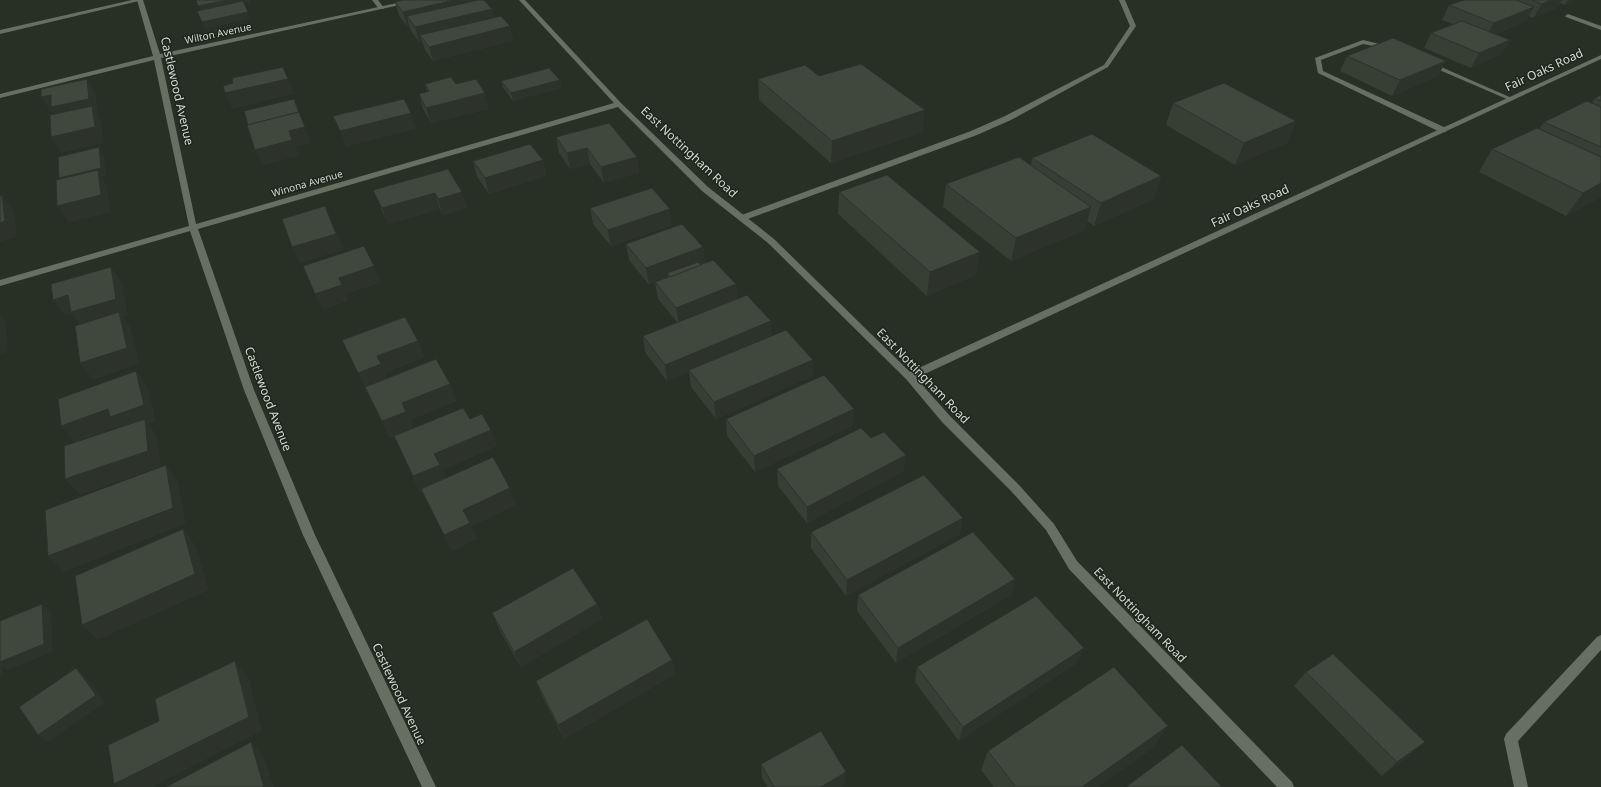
<svg xmlns="http://www.w3.org/2000/svg" width="1601" height="787" font-family="'Noto Sans',sans-serif">
	<style>
		.lines { fill: none; stroke-linecap: round; stroke-linejoin: round }
		.lane { fill: #676f63; fill-rule: evenodd }
		.street { fill: #676f63; fill-rule: evenodd }
		.wall { fill: #373e34 }
		.shaded-wall { fill: #2d322b }
		.building { fill: #40483d; stroke: #2d322b }
		.labels { text-anchor: middle; stroke-width: 3; stroke-linejoin: round; paint-order: stroke }
		.far-street-label { font-size: 10px; fill: #d5dad3; stroke: #1e261c }
		.street-label { font-size: 12px; fill: #d5dad3; stroke: #1e261c }
	</style>
	<rect width="100%" height="100%" fill="#282f25"/>
	<g class="lines">
		<g class="lane">
			<path d="M132 0H143L0 34V30Z"/>
			<path d="M372 0H378L384 8 383 9H379Z"/>
			<path d="M1119 0H1125L1136 26 1108 67 1011 120 977 135 745 220H742L738 218 739 216 971 131 1005 116 1104 65 1130 26Z"/>
			<path d="M1568 14 1601 26V30L1566 17 1565 16Z"/>
			<path d="M1363 40 1392 47 1389 49 1363 44 1321 60 1323 71 1446 128V132H1440L1318 73 1315 58Z"/>
			<path d="M1428 63H1432L1514 99 1509 100 1428 65Z"/>
			<path d="M1601 635V650L1518 741 1528 787H1514L1504 739 1506 734 1597 637Z"/>
		</g>
		<path class="street" d="M137 0H143L160 54 411 0H422L161 58 196 224 614 103 519 0H525L621 103 708 187 774 239 910 372 1599 56 1601 55V59L916 378 950 416 1019 485 1054 524 1077 561 1292 782 1294 787H1277L1069 569 1046 530 1011 491 942 422 906 379 768 243 702 191 618 107 198 229 254 390 315 535 436 787H422L303 535 244 390 190 231 0 286V280L189 226 154 60 0 98V94L153 56Z"/>
	</g>
	<g class="wall">
		<path d="M1464 0H1572L1571 2 1565 5 1561 3 1557 8 1533 18 1529 16 1526 21 1496 34 1510 40 1502 54 1471 68 1424 48 1431 33 1453 24 1442 20 1449 5Z"/>
		<path d="M395 2 494 18 510 26 513 41 433 61 425 50 422 41 419 42 411 31 409 26H407L399 16Z"/>
		<path d="M1347 56 1446 61 1438 76 1392 96 1340 71Z"/>
		<path d="M819 76 923 132 831 163 759 100 758 79Z"/>
		<path d="M560 80 561 88 513 101 503 88 501 81Z"/>
		<path d="M425 84H456L489 109 431 123 423 109 419 94 427 92Z"/>
		<path d="M1601 95V197L1566 216 1479 172 1492 149 1539 129 1544 122 1592 103 1595 98Z"/>
		<path d="M1173 103 1296 121 1287 143 1235 165 1166 125Z"/>
		<path d="M556 137 637 157 639 173 604 183 590 164 570 169 559 153Z"/>
		<path d="M1032 158 1161 176 1154 199 1094 226 1087 221 1085 230 1011 261 943 207 946 184 1031 165Z"/>
		<path d="M543 160 546 176 489 194 477 177 473 161Z"/>
		<path d="M373 190 462 192 467 208 443 215 440 209 388 224 380 206Z"/>
		<path d="M839 192 976 275 927 296 838 214Z"/>
		<path d="M590 208 672 225 611 246 593 224Z"/>
		<path d="M626 244 703 247 705 263 736 284 737 299 771 336 813 376 716 419 691 387 689 372 667 381 645 352 643 336 677 322 658 299 655 282 649 285 629 260Z"/>
		<path d="M418 341 424 357 385 373 387 378 450 384 456 401 410 420 413 428 470 419 491 430 497 446 442 470 446 478 516 505 471 526 477 539 452 551 422 492H420L394 436 390 438 366 390Z"/>
		<path d="M854 409 853 426 755 472 727 436 726 419Z"/>
		<path d="M871 438 904 471 807 523 778 486 777 469Z"/>
		<path d="M811 532 960 534 846 596 811 548Z"/>
		<path d="M1015 579 1011 595 896 663 857 611 858 595Z"/>
		<path d="M597 604 602 619 521 667 499 629 492 613Z"/>
		<path d="M672 660 675 674 564 739 542 696 536 681Z"/>
		<path d="M1077 663 959 741 915 682 917 667Z"/>
		<path d="M1306 672 1409 756 1382 776 1294 686Z"/>
		<path d="M1155 746 1098 787H994L981 770 988 751Z"/>
		<path d="M761 764 845 785 842 787H768L762 778Z"/>
	</g>
	<g class="shaded-wall">
		<path d="M228 0H250L251 3 201 13 198 6Z"/>
		<path d="M455 0H480L407 16 409 26H407L403 12Z"/>
		<path d="M1550 0H1562L1557 8 1533 18 1542 4Z"/>
		<path d="M1568 0H1572L1571 2 1565 5Z"/>
		<path d="M1534 7 1526 21 1486 38 1494 23Z"/>
		<path d="M492 9 496 23 420 35 422 41 419 42 415 27Z"/>
		<path d="M248 12 251 19 205 29 202 22Z"/>
		<path d="M510 26 513 41 433 61 429 47Z"/>
		<path d="M1510 40 1502 54 1471 68 1479 53Z"/>
		<path d="M1446 61 1438 76 1392 96 1400 80Z"/>
		<path d="M87 79 96 94 98 115H97L101 121 104 143 61 153 51 137 61 123 54 112H51L41 97Z"/>
		<path d="M288 79 294 94 232 109 225 93Z"/>
		<path d="M560 80 561 88 513 101 511 93Z"/>
		<path d="M485 93 489 109 431 123 426 108Z"/>
		<path d="M294 99 311 143 295 147 299 156 263 165 255 150 289 131Z"/>
		<path d="M925 110 923 132 831 163 832 141Z"/>
		<path d="M411 113 416 129 346 147 340 131Z"/>
		<path d="M1296 121 1287 143 1235 165 1244 143Z"/>
		<path d="M99 147 104 156 106 176 102 177 107 186 111 212 69 223 57 206 65 186 59 178Z"/>
		<path d="M587 148 590 164 570 169 567 153Z"/>
		<path d="M637 157 639 173 604 183 601 167Z"/>
		<path d="M543 160 546 176 489 194 485 178Z"/>
		<path d="M1161 176 1154 199 1094 226 1101 203Z"/>
		<path d="M1601 183V197L1566 216 1583 193Z"/>
		<path d="M462 192 467 208 443 215 438 199Z"/>
		<path d="M435 193 440 209 388 224 382 208Z"/>
		<path d="M2 195 14 211 17 237 0 242V223Z"/>
		<path d="M325 206 344 250 300 263 292 247Z"/>
		<path d="M1091 207 1085 230 1011 261 1016 238Z"/>
		<path d="M670 209 672 225 611 246 608 230Z"/>
		<path d="M703 247 705 263 670 277 667 273 668 278 649 285 646 268Z"/>
		<path d="M980 252 976 275 927 296 930 272Z"/>
		<path d="M374 266 381 283 346 294 349 301 323 310 315 294 339 278Z"/>
		<path d="M111 267 122 283 128 315 123 317 131 328 139 364 93 380 80 363 83 329 72 314 65 316 53 300Z"/>
		<path d="M736 284 737 301 679 324 676 308Z"/>
		<path d="M0 314 6 321 8 352 0 354Z"/>
		<path d="M771 321V338L689 370V372L667 381 665 365Z"/>
		<path d="M418 341 424 357 385 373 388 381 366 390 358 373 377 356Z"/>
		<path d="M813 360V376L716 419 714 402Z"/>
		<path d="M136 371 148 388 156 422 149 424 157 436 161 467 80 495 65 479 123 434 117 427 75 442 61 426Z"/>
		<path d="M450 384 456 401 410 420 413 428 390 438 382 421 402 403Z"/>
		<path d="M854 409 853 426 755 472 754 456Z"/>
		<path d="M491 430 497 446 442 470 447 481 420 492 413 476 434 454Z"/>
		<path d="M906 455 904 471 807 523V507Z"/>
		<path d="M166 465 178 482 186 524 64 572 48 556Z"/>
		<path d="M510 488 516 505 471 526 477 539 452 551 444 535 463 510Z"/>
		<path d="M963 518 960 534 846 596 847 580Z"/>
		<path d="M183 529 196 546 209 590 98 640 82 625Z"/>
		<path d="M1015 579 1011 595 896 663 898 648Z"/>
		<path d="M42 604 51 612 53 652 8 670 2 666V677L0 678V636Z"/>
		<path d="M597 604 602 619 521 667 514 652Z"/>
		<path d="M1084 648 1077 663 959 741 963 727Z"/>
		<path d="M672 660 675 674 564 739 558 725Z"/>
		<path d="M235 661 248 676 262 731 152 787H118L114 784Z"/>
		<path d="M76 668 85 676 105 703 48 742 38 735Z"/>
		<path d="M1168 726 1155 746 1098 787H1082Z"/>
		<path d="M251 742 264 756 274 787H264Z"/>
		<path d="M1425 742 1409 756 1382 776 1397 762Z"/>
		<path d="M846 772 845 785 842 787H821Z"/>
	</g>
	<g class="building">
		<path d="M196 0H228L198 6Z"/>
		<path d="M402 0H455L403 12 395 2Z"/>
		<path d="M478 0H484L492 9 415 27 407 16Z"/>
		<path d="M1464 0H1516L1534 7 1494 23 1449 5Z"/>
		<path d="M1532 0H1551L1542 4Z"/>
		<path d="M243 1 248 12 202 22 197 11Z"/>
		<path d="M501 16 510 26 429 47 420 35Z"/>
		<path d="M1462 21 1510 40 1479 53 1431 33Z"/>
		<path d="M1393 38 1446 61 1400 80 1347 56Z"/>
		<path d="M861 64 925 110 832 141 758 79 805 65 819 76Z"/>
		<path d="M283 67 288 79 225 93 223 86 233 83 232 78Z"/>
		<path d="M549 68 560 80 511 93 501 81Z"/>
		<path d="M451 77 456 84 476 79 485 93 426 108 419 94 429 91 425 84Z"/>
		<path d="M87 79 89 99 51 107V95L41 97V89Z"/>
		<path d="M1224 83 1296 121 1244 143 1173 103Z"/>
		<path d="M1601 95V101L1595 98Z"/>
		<path d="M294 99 299 113V112L248 125 244 111Z"/>
		<path d="M404 99 411 113 340 131 333 116Z"/>
		<path d="M1587 101 1601 107V147L1544 122Z"/>
		<path d="M92 106 95 127 51 137 50 115Z"/>
		<path d="M299 112 305 127 289 131 292 140 255 150 247 125Z"/>
		<path d="M609 123 637 157 601 167 587 148 567 153 556 137Z"/>
		<path d="M1537 128 1601 157V183L1583 193 1492 149Z"/>
		<path d="M1092 134 1161 176 1101 203 1032 158Z"/>
		<path d="M530 144 543 160 485 178 473 161Z"/>
		<path d="M99 147 101 168 59 178 58 157Z"/>
		<path d="M1019 157 1091 207 1016 238 946 184Z"/>
		<path d="M448 169 462 192 438 199 435 193 382 208 373 190Z"/>
		<path d="M98 170 101 195 57 206 56 180Z"/>
		<path d="M887 175 980 252 930 272 839 192Z"/>
		<path d="M652 188 670 209 608 230 590 208Z"/>
		<path d="M2 195 5 221 0 223V196Z"/>
		<path d="M325 206 336 234 292 247 282 219Z"/>
		<path d="M682 224 703 247 646 268 626 244Z"/>
		<path d="M364 246 374 266 339 278 342 285 315 294 303 266Z"/>
		<path d="M713 260 736 284 676 308 655 282Z"/>
		<path d="M698 262 701 265 670 277 667 273Z"/>
		<path d="M111 267 116 299 71 312 68 295 53 300 51 284Z"/>
		<path d="M747 295 771 321 665 365 643 336Z"/>
		<path d="M119 312 127 348 80 363 75 326Z"/>
		<path d="M405 317 418 341 377 356 381 364 358 373 342 340Z"/>
		<path d="M786 330 813 360 714 402 689 370Z"/>
		<path d="M436 359 450 384 402 403 406 412 382 421 365 387Z"/>
		<path d="M136 371 144 405 110 417 108 409 61 426 58 399Z"/>
		<path d="M824 375 854 409 754 456 726 419Z"/>
		<path d="M463 408 470 419 482 414 491 430 434 454 440 465 413 476 394 436Z"/>
		<path d="M145 419 148 451 65 479 64 446Z"/>
		<path d="M861 428 871 438 884 432 906 455 807 507 777 469Z"/>
		<path d="M493 457 510 488 463 510 470 523 444 535 421 489Z"/>
		<path d="M166 465 173 508 48 556 45 510Z"/>
		<path d="M924 475 963 518 847 580 811 532Z"/>
		<path d="M183 529 195 574 82 625 75 576Z"/>
		<path d="M973 532 1015 579 898 648 858 595Z"/>
		<path d="M573 568 597 604 514 652 492 613Z"/>
		<path d="M1036 596 1084 648 963 727 917 667Z"/>
		<path d="M42 604 44 644 0 662V621Z"/>
		<path d="M647 619 672 660 558 725 536 681Z"/>
		<path d="M1333 654 1425 742 1397 762 1306 672Z"/>
		<path d="M235 661 249 717 114 784 108 745 159 721 155 699Z"/>
		<path d="M1114 667 1168 726 1082 787H1016L988 751Z"/>
		<path d="M76 668 96 695 38 735 19 707Z"/>
		<path d="M821 731 846 772 821 787H774L761 764Z"/>
		<path d="M251 742 264 787H166Z"/>
		<path d="M1182 745 1222 787H1126Z"/>
	</g>
	<g class="labels">
		<g class="far-street-label">
			<text transform="translate(218 33) rotate(-12)" y="4">Wilton Avenue</text>
			<text transform="translate(307 183) rotate(-16)" y="4">Winona Avenue</text>
		</g>
		<g class="street-label">
			<text transform="translate(1544 70) rotate(-25)" y="4">Fair Oaks Road</text>
			<text transform="translate(177 91) rotate(77)" y="4">Castlewood Avenue</text>
			<text transform="translate(689 152) rotate(43)" y="4">East Nottingham Road</text>
			<text transform="translate(1250 206) rotate(-25)" y="4">Fair Oaks Road</text>
			<text transform="translate(923 376) rotate(46)" y="4">East Nottingham Road</text>
			<text transform="translate(268 399) rotate(69)" y="4">Castlewood Avenue</text>
			<text transform="translate(1140 615) rotate(46)" y="4">East Nottingham Road</text>
			<text transform="translate(399 694) rotate(65)" y="4">Castlewood Avenue</text>
		</g>
	</g>
</svg>
